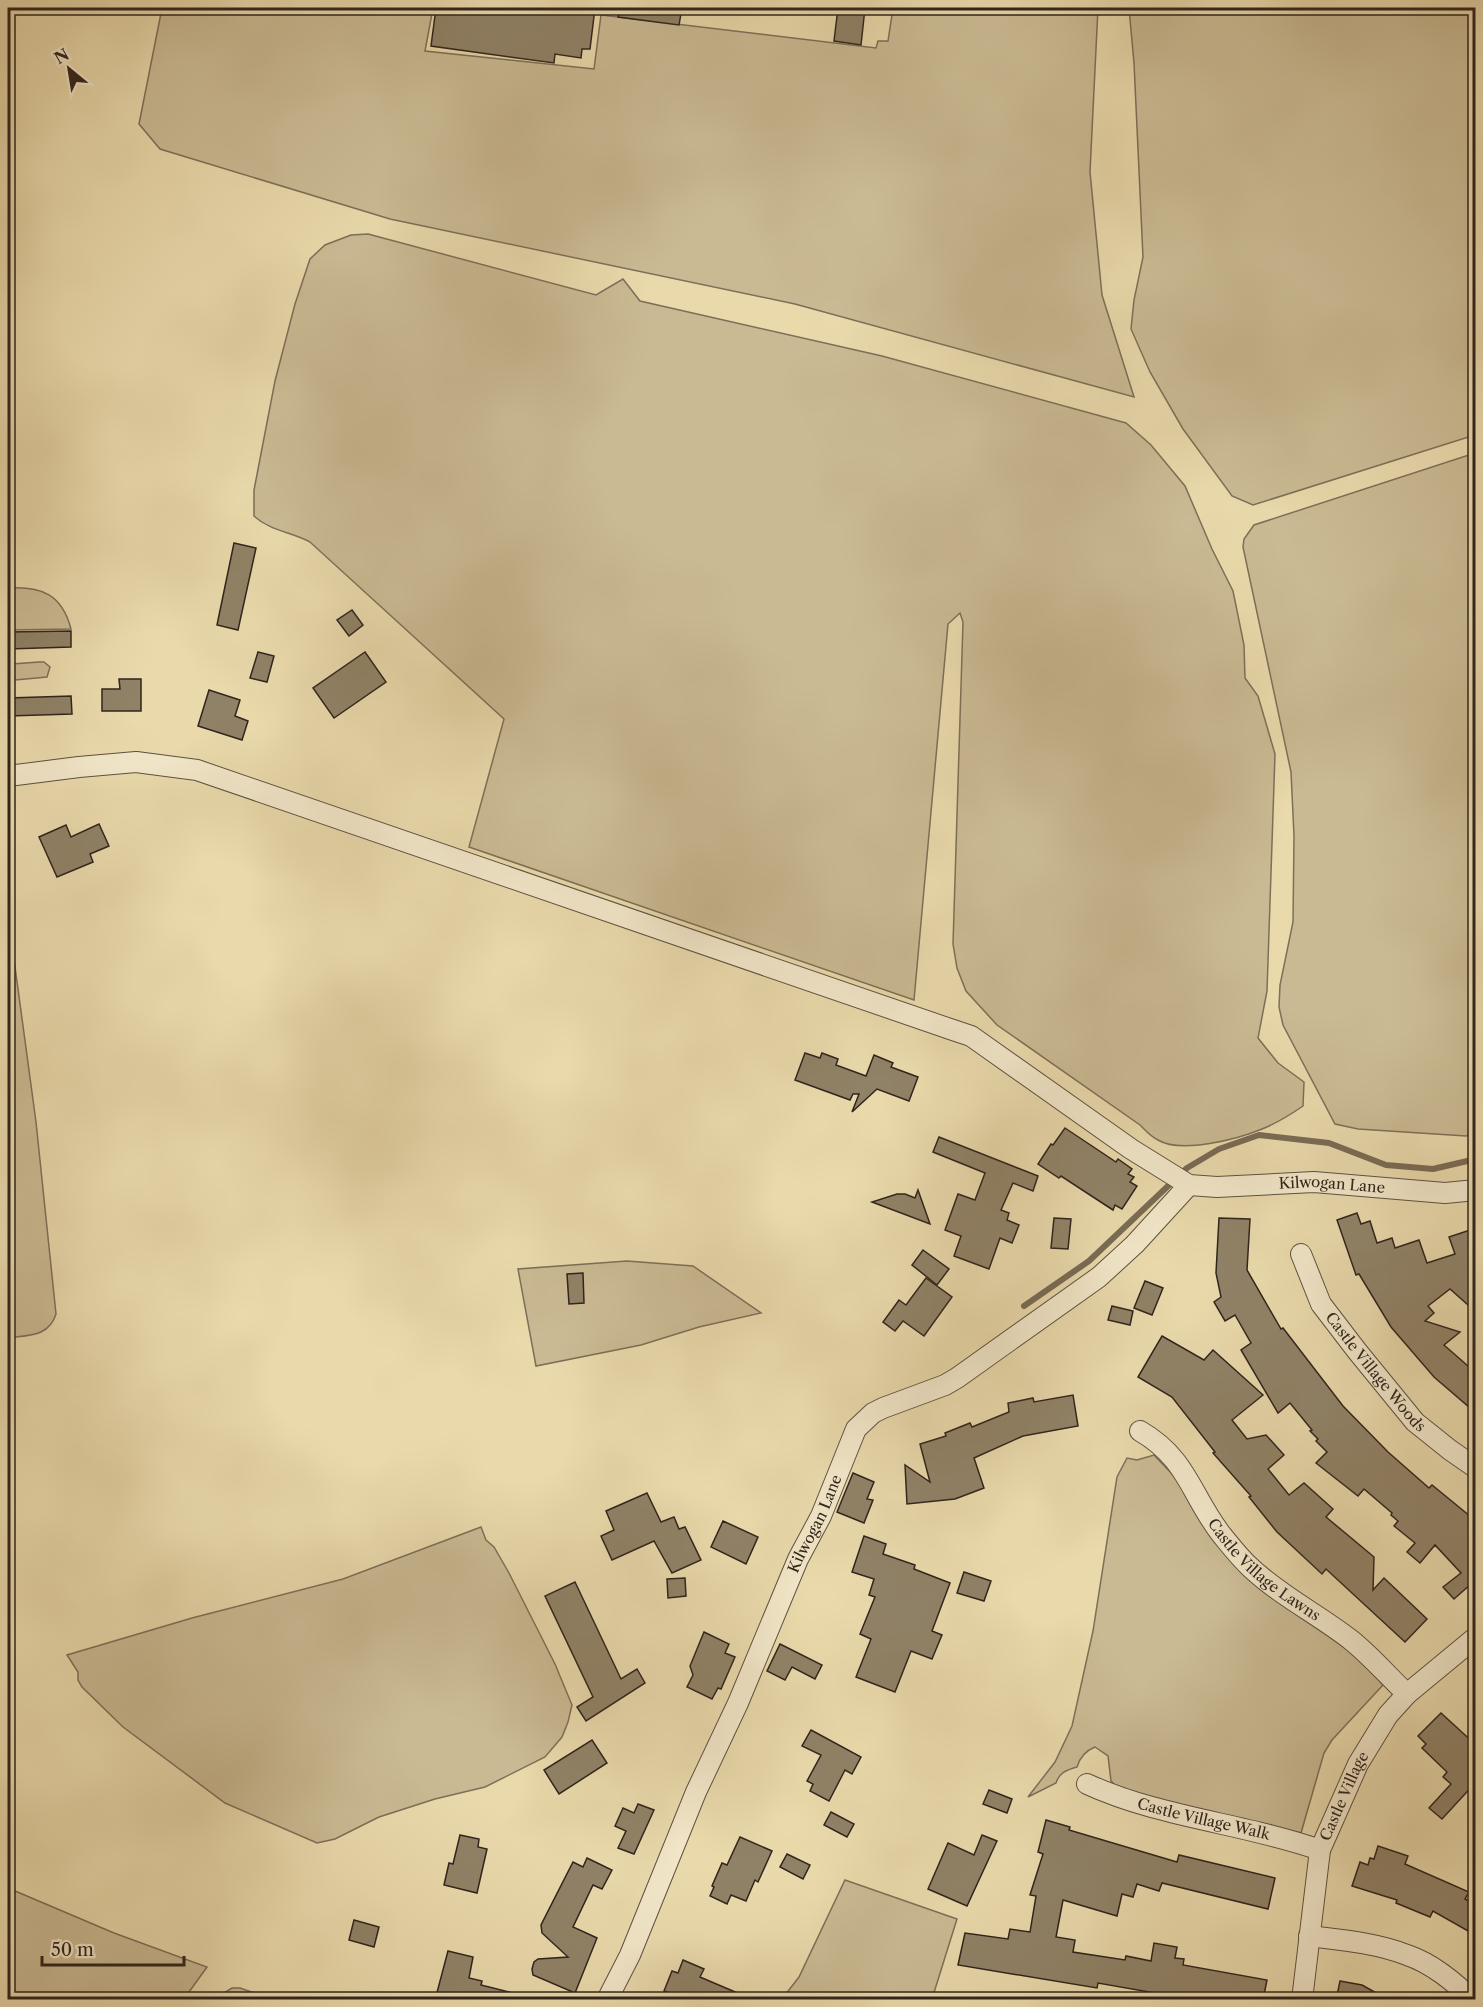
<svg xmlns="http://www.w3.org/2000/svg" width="1483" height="2007" font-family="'Libre Caslon Text',serif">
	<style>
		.green { fill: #caba93; stroke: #7d6f58; stroke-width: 1.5 }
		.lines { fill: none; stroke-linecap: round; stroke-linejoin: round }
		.stream { stroke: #796b55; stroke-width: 6 }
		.building { fill: #908267; stroke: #30241d; stroke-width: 1.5 }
		.minor-casing { stroke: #5e5140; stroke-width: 22 }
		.minor { stroke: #f1e6c8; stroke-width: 20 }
		.labels { text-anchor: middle; stroke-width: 4.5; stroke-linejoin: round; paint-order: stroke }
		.street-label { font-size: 15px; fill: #30241d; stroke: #f1e6c8 }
	</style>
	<rect width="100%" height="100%" fill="#e9d9ab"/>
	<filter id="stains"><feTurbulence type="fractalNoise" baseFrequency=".00333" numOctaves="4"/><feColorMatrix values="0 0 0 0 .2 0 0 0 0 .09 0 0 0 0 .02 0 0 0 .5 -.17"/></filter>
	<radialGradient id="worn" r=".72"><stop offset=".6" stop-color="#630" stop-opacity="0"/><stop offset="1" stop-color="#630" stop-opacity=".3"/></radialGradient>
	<g class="green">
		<path d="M162 8H433L425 51 594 69 601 15 876 48 878 41H888L893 8H1098L1090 172 1102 295 1134 397 795 304 390 219 160 149 139 124Z"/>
		<path d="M1129 8H1475V435L1253 505 1232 496 1183 429 1150 372 1131 329 1134 300 1143 257 1134 63Z"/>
		<path d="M368 234 596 295 623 279 640 301 882 356 1126 423 1151 445 1185 486 1212 549 1233 591 1244 645 1245 678 1258 696 1275 754 1267 991 1258 1038 1278 1063 1304 1082 1303 1106C1290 1115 1277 1123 1262 1129 1238 1139 1181 1154 1158 1140 1151 1137 1145 1130 1140 1125L997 1025 966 991 957 968 953 944 963 622 960 613 948 624 914 1000 469 847 504 719 310 542C292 532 270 531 254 516V490L275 381 295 304 310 259 325 245 351 235Z"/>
		<path d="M1475 453V1133L1466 1136 1358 1129 1335 1124 1283 1025 1279 1007 1280 985 1293 922 1294 836 1291 772 1243 547 1244 539 1254 525Z"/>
		<path d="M8 588C41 586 62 594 71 629L8 630Z"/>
		<path d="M39 662H44L50 667 47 677 15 680 10 676 9 670 12 664Z"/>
		<path d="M8 915 36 1122 56 1314C49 1337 28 1335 8 1338Z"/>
		<path d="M627 1261 693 1266 761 1313 699 1327 641 1345 536 1366 518 1269Z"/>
		<path d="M1154 1455 1173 1475 1186 1493 1330 1636 1366 1664 1383 1685 1332 1740 1324 1753 1301 1833 1189 1809 1119 1789 1111 1781 1108 1756 1095 1747C1085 1751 1080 1757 1077 1767 1066 1770 1059 1773 1056 1783L1028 1797 1055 1762 1072 1726 1093 1631 1117 1477 1127 1458 1137 1460Z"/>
		<path d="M481 1527 486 1540 494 1547 509 1573 555 1664 572 1705 568 1722 562 1737 545 1757 485 1787 435 1799 379 1817 335 1839 317 1843 225 1803 123 1727 82 1687 78 1680V1672L67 1655 192 1618 343 1579Z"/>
		<path d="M845 1880 957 1919 932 1999H782L799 1977Z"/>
		<path d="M8 1888 114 1933 207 1967 184 1999H8Z"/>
		<path d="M232 1988H240L272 1999H214Z"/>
	</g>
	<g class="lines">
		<path class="stream" d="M1024 1306 1089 1261 1187 1168 1219 1149 1259 1135 1329 1143 1386 1165 1433 1169 1476 1159"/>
	</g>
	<g class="building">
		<path d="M436 8H595L590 49H582L581 58 555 54 554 63 431 46Z"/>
		<path d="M618 8H682L679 25 618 17Z"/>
		<path d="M838 8H865L861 45 834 41Z"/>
		<path d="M234 543 256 548 238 630 217 625Z"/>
		<path d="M352 610 363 625 349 636 337 620Z"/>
		<path d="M71 631V647L8 649V632Z"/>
		<path d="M258 652 274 656 267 682 250 678Z"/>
		<path d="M365 652 386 682 334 718 313 688Z"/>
		<path d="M119 679H141V711H102V689H120Z"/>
		<path d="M209 690 240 700 235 716 248 721 242 740 198 726Z"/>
		<path d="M71 696 72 714 8 716V698Z"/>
		<path d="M99 824 109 846 90 854 93 862 57 877 39 837 66 825 71 837Z"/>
		<path d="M805 1053 820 1058 822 1053 838 1059 836 1065 866 1076 874 1055 893 1063 891 1067 918 1077 909 1101 877 1089 852 1112 859 1094H853L850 1100 795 1080Z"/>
		<path d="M1065 1128 1116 1162 1118 1159 1132 1169 1128 1174 1134 1177 1130 1182 1137 1186 1122 1209 1115 1205 1113 1210 1061 1176 1059 1178 1038 1164 1051 1144 1053 1145Z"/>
		<path d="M939 1137 1038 1176 1033 1191 1013 1183 1001 1210 1009 1213 1007 1220 1019 1225 1012 1243 1000 1238 989 1269 954 1256 961 1236 945 1230 958 1194 975 1200 985 1173 933 1152Z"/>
		<path d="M918 1190 930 1224 872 1202 897 1194H905L915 1198Z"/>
		<path d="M1357 1213 1361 1224 1370 1221 1377 1243 1392 1238 1395 1248 1419 1240 1427 1263 1455 1254 1449 1237 1476 1228V1312L1450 1289 1428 1306 1434 1313 1425 1321 1460 1332 1444 1345 1476 1373V1413L1434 1377 1391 1327 1359 1274 1356 1275 1337 1220Z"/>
		<path d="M1054 1218 1071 1219 1068 1249 1051 1248Z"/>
		<path d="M1219 1218 1250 1219 1247 1270 1281 1329 1283 1328 1343 1406 1388 1452 1429 1488 1432 1485 1476 1521V1589L1471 1584 1454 1599 1443 1587 1461 1573 1435 1545 1420 1563 1407 1552 1415 1543 1394 1526 1398 1521 1391 1515 1392 1513 1364 1489 1358 1496 1316 1463 1327 1452 1316 1441 1318 1439 1310 1431 1312 1430 1290 1403 1278 1413 1241 1350 1251 1343 1235 1315 1225 1321 1214 1302 1221 1297 1216 1273Z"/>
		<path d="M923 1250 949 1269 937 1285 912 1265Z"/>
		<path d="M583 1273 584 1303 569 1304 567 1274Z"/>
		<path d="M926 1278 952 1297 924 1336 903 1321 895 1331 883 1322 899 1300 906 1305Z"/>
		<path d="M1145 1281 1163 1288 1152 1315 1134 1308Z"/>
		<path d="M1112 1306 1133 1311 1130 1325 1108 1320Z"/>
		<path d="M1162 1336 1204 1360 1213 1350 1263 1395 1232 1420 1247 1439 1266 1435 1284 1455 1268 1469 1289 1495 1304 1483 1333 1509 1326 1517 1374 1557 1373 1590 1384 1578 1427 1619 1405 1642 1326 1569 1322 1574 1277 1532 1249 1497 1251 1496 1213 1453 1215 1452 1172 1397 1138 1377Z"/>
		<path d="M1073 1395 1078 1426 1023 1436 974 1458 984 1488 955 1499 907 1504 905 1465 930 1482 920 1444 946 1436 945 1433 970 1423 972 1427 1009 1412 1008 1403 1033 1398 1034 1402Z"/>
		<path d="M853 1473 874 1482 867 1499 873 1500 864 1523 837 1512Z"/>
		<path d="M647 1493 661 1522 674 1517 679 1529 685 1527 701 1560 672 1573 654 1541 612 1560 601 1536 614 1530 606 1511Z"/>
		<path d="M723 1521 758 1537 746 1564 711 1547Z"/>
		<path d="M864 1536 886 1544 883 1554 915 1565 914 1569 950 1583 932 1631 942 1635 932 1659 911 1651 895 1692 856 1677 871 1639 860 1634 875 1597 869 1595 874 1579 852 1572Z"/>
		<path d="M964 1572 991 1581 984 1601 957 1593Z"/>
		<path d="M685 1578 686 1596 668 1598 667 1579Z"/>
		<path d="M575 1582 621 1679 637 1669 645 1683 586 1721 577 1707 593 1697 545 1596Z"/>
		<path d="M704 1632 729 1644 725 1653 735 1657 721 1689 718 1688 712 1699 687 1687 693 1675 690 1666Z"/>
		<path d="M780 1644 822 1665 815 1679 792 1667 785 1680 767 1671Z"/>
		<path d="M1441 1713 1476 1745V1782L1442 1819 1429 1808 1451 1784 1443 1777 1447 1772 1422 1748 1426 1744 1418 1736Z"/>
		<path d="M811 1730 861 1757 852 1774 845 1770 829 1801 810 1791 813 1784 807 1781 821 1755 802 1746Z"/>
		<path d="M592 1740 607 1763 559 1794 544 1770Z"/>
		<path d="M989 1790 1012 1799 1007 1813 983 1804Z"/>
		<path d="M638 1804 654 1810 634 1854 618 1848 626 1831 615 1826 623 1808 634 1813Z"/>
		<path d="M831 1812 854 1824 847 1837 824 1825Z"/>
		<path d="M1046 1820 1070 1827 1069 1830 1177 1862 1179 1855 1275 1878 1268 1909 1162 1883 1159 1891 1137 1884 1133 1897 1122 1894 1117 1916 1063 1900 1056 1937 1075 1940 1073 1952 1125 1960 1126 1956 1151 1961 1154 1943 1177 1947 1175 1958 1184 1959 1183 1965 1267 1980 1263 2000H1195L1098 1983 1097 1988 958 1965 965 1933 1008 1939 1010 1929 1030 1932 1036 1896 1030 1895 1043 1854 1038 1852Z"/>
		<path d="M460 1835 479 1839 478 1847 487 1849 477 1893 444 1885 449 1863 453 1864Z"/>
		<path d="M982 1835 997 1841 967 1906 928 1889 948 1843 974 1855Z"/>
		<path d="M740 1837 772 1851 758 1882 755 1880 746 1901 731 1895 727 1904 710 1896 714 1887 712 1886 722 1863 727 1865Z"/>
		<path d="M1378 1846 1408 1856 1405 1864 1469 1892 1465 1899 1476 1905V1931L1470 1927 1468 1931 1433 1911 1430 1917 1396 1903 1397 1900 1352 1886 1360 1862 1368 1865 1370 1858 1374 1859Z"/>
		<path d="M787 1854 810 1865 803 1879 780 1867Z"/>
		<path d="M587 1858 612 1870 602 1889 593 1885 573 1927 597 1938 575 1993 533 1975 532 1969 534 1962 538 1959 568 1957 542 1933 541 1925 573 1862 583 1867Z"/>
		<path d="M354 1920 379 1927 374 1947 349 1940Z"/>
		<path d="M448 1951 473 1957 469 1978 482 1981 481 1985 517 1994 516 2000H435Z"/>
		<path d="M683 1960 704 1969 700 1977 754 2000H668L670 1993 664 1991 672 1971 678 1973Z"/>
		<path d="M1340 1981 1362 1985 1389 2000H1336Z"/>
	</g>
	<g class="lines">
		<defs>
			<g id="minor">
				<path id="s1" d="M8 776 79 767 136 762 197 770 953 1030 971 1036 1131 1149 1189 1185 1217 1187 1314 1182 1445 1193 1476 1190"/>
				<path id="s2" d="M1301 1254 1321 1304 1357 1351 1415 1422 1450 1450 1476 1468"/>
				<path id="s3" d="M1140 1431C1187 1458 1191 1495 1221 1534 1230 1545 1240 1558 1251 1568 1281 1596 1319 1615 1351 1640 1371 1656 1388 1676 1407 1694"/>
				<path id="s4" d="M1087 1784C1161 1818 1243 1823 1320 1850"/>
				<path d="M1309 1936C1342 1940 1376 1943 1407 1955 1431 1963 1455 1982 1472 2000"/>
				<path id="s5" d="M607 2000 630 1955 696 1792 738 1703 798 1559 821 1516 856 1429 873 1413 883 1408 945 1385 957 1378 1099 1277 1135 1244 1189 1185"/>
				<path id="s6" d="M1302 2000 1320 1850 1358 1764 1388 1715 1407 1694 1476 1637"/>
			</g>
		</defs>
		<use href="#minor" class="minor-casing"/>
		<use href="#minor" class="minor"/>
	</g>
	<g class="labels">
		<g class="street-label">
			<text dy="5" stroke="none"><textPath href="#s1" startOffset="1416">Kilwogan Lane</textPath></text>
			<text dy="5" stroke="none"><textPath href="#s2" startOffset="141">Castle Village Woods</textPath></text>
			<text dy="5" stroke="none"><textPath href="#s5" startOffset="520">Kilwogan Lane</textPath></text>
			<text dy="5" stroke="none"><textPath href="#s3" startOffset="189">Castle Village Lawns</textPath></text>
			<text dy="5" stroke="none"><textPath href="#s6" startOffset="210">Castle Village</textPath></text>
			<text dy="5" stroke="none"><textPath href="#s4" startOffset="122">Castle Village Walk</textPath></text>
		</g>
	</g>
	<rect width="1483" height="2007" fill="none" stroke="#e9d9ab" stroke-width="30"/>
	<rect x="9" y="9" width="1465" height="1989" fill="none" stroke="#30241d" stroke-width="3"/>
	<rect x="15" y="15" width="1453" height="1977" fill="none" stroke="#30241d" stroke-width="1.5"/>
	<g transform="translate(69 69) rotate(330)" stroke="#f1e6c8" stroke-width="4.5" paint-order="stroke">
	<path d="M0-4.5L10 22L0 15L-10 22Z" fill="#30241d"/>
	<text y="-9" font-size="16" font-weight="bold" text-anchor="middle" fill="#30241d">N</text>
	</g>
	<path d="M42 1956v9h142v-9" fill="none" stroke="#30241d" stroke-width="3"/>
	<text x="51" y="1956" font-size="18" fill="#30241d" stroke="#f1e6c8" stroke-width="4.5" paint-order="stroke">50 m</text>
	<rect width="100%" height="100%" filter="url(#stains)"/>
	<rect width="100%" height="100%" fill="url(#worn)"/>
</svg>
